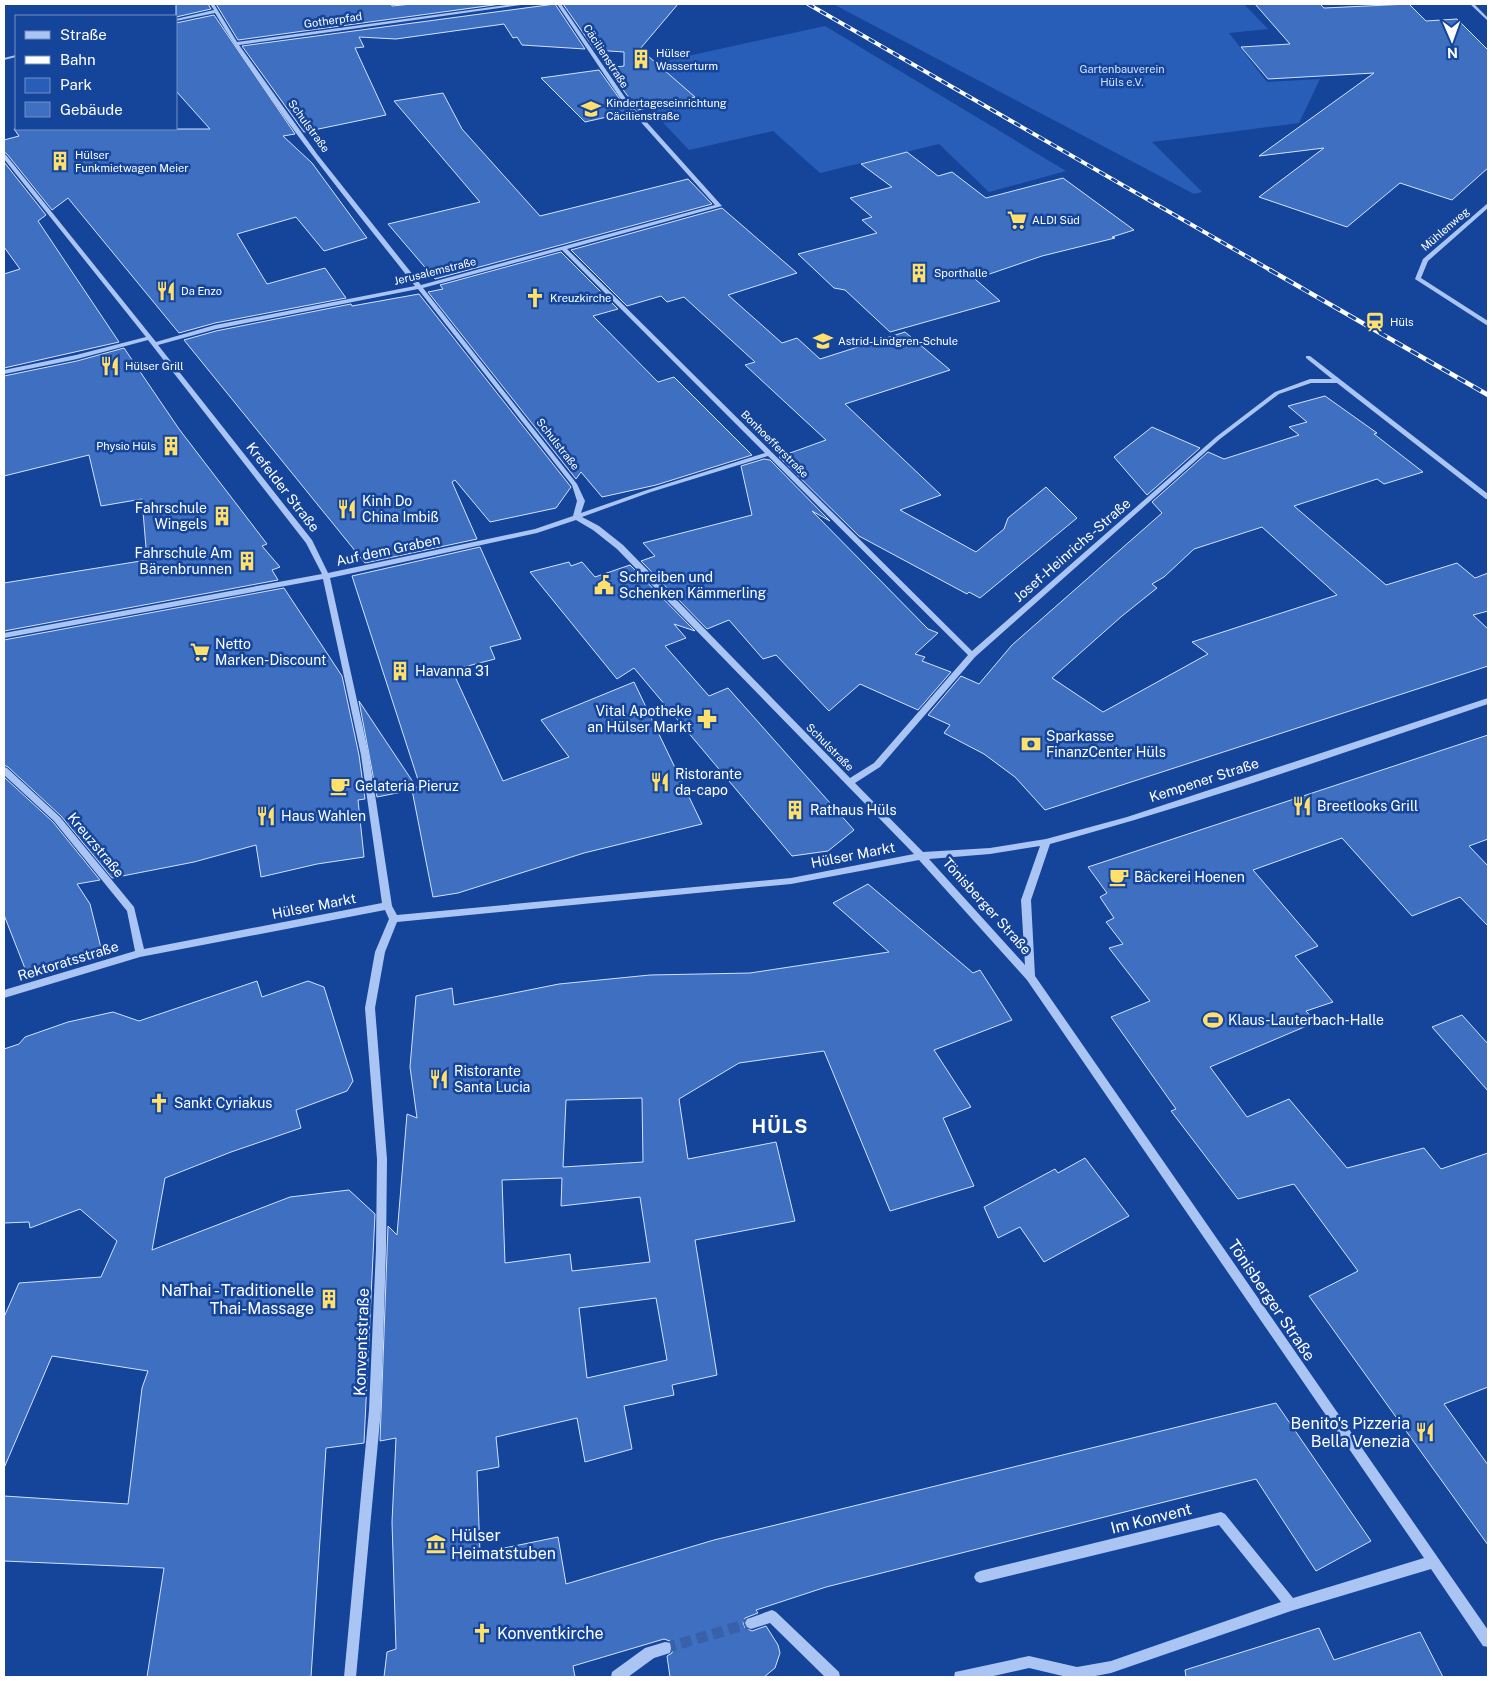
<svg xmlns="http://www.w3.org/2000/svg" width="1492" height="1681" font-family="'Public Sans',sans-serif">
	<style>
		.green { fill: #295eb8 }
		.building { fill: #3e6fc1; stroke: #d2e2fd; fill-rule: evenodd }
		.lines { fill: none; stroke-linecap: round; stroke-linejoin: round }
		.minor-tunnel { stroke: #3861aa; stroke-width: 11; stroke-dasharray: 11 5.5; stroke-linecap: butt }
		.minor { fill: #aac5f3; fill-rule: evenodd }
		.rail-far1-casing { stroke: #fff; stroke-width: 4 }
		.rail-casing { stroke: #fff; stroke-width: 4.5 }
		.rail-far1 { stroke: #15459b; stroke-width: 2.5; stroke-dasharray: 7; stroke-linecap: butt }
		.rail { stroke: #15459b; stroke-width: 3; stroke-dasharray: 9; stroke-linecap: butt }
		.labels { text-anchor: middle; stroke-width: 5; stroke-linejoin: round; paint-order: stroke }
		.far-street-label { font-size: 11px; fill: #fff; stroke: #15459b }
		.far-poi-label { font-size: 11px; fill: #fff; stroke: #15459b; text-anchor: start }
		.far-park-label { font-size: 11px; fill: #d2e2fd; stroke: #15459b }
		.street-label { font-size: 14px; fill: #fff; stroke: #15459b }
		.poi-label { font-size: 14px; fill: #fff; stroke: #15459b; text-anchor: start }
		.near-poi-label { font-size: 16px; fill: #fff; stroke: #15459b; text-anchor: end }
		.near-street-label { font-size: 16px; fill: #fff; stroke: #15459b }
		.district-label { font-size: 19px; font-weight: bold; letter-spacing: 1px; fill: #fff; stroke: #15459b }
	</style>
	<rect width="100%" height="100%" fill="#15459b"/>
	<g class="green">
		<path d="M833 4H1244L1268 29 1229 33 1267 82 1320 79 1299 123 1152 142 1202 192 1194 194Z"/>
		<path d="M825 26 1066 171 989 192 939 144 820 173 773 131 689 150 615 72Z"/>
	</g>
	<g class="building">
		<path d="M176 4H208L211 9 176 17Z"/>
		<path d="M216 4H391L392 6 412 4H501L238 40Z"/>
		<path d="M555 4 585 49 522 45 517 37 513 38 504 24 396 39 359 37 364 47 355 48 386 115 304 132 242 46Z"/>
		<path d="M563 4H678L640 49 695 97 638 110 607 68 624 66V52L595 50Z"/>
		<path d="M1255 4H1320L1324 8 1409 4 1426 21 1457 19 1488 50V168L1452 200 1400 183 1347 227 1259 197 1324 148 1259 156 1374 73 1268 79 1241 47 1290 44Z"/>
		<path d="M214 15 295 134 283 136 312 163 367 238 324 251 296 217 237 234 267 284 325 268 346 298 215 323 179 333 68 198 52 210 7 154 4 152V140L19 136 14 129H210L176 91V23Z"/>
		<path d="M599 70 629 112 585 122 541 78Z"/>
		<path d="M443 93 462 129 540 216 688 179 712 204 435 279 388 224 480 202 394 101Z"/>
		<path d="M907 152 938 176 952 172 986 198 1063 178 1134 230 1112 237 1115 238 1042 256 975 279 1000 301 890 332 845 290 834 288 798 254 877 233 862 220 872 217 850 198 892 187 861 164Z"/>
		<path d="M4 162 46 215 38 221 119 342 4 368V274L20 269 4 247Z"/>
		<path d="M722 208 797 273 728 295 782 343 797 338 820 359 905 332 950 370 845 404 941 495 900 510 976 552 1004 529 1008 518 1046 487 1077 518 980 598 969 592 967 594 859 536 779 457 826 440 745 365 755 362 684 297 667 302 661 296 627 306 571 250Z"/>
		<path d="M561 252 618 309 593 316 658 382 674 377 752 455 656 485 602 497 581 472 576 479 428 292 443 289 440 285Z"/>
		<path d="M419 294 571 487 556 508 490 522 455 480 452 482 477 539 365 563 184 340 216 331 351 304 352 306Z"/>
		<path d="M124 348 179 429 267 544 262 546 280 567 272 570 278 580 4 631V583L147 560 142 499 101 506 89 455 4 476V376L77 361Z"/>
		<path d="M1325 396 1377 433 1374 434 1423 472 1384 484 1377 479 1294 506 1386 585 1457 563 1475 578 1488 573V611L1473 615 1488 629V666L1045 810 1015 777 984 754 944 733 950 725 928 715 961 676 979 684 1012 645 1162 513 1152 502 1208 452 1224 459 1299 435 1289 427 1307 422 1288 406ZM1262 527 1337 595 1192 642 1208 654 1103 712 1052 678 1122 616 1157 588 1152 584 1164 577 1194 549Z"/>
		<path d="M1152 427 1200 448 1147 495 1114 457Z"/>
		<path d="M764 459 770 460 830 521 812 511 928 629 938 633 915 654 925 657 922 661 951 672 918 710 860 684 829 711 776 655 763 659 729 620 707 629 641 561 655 556 643 543 752 515 741 466Z"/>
		<path d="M480 547 521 639 490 647 495 659 452 670 503 781 569 757 541 720 634 682 702 824 584 853 458 893 433 897 412 790 377 797 359 701 417 788 420 786 352 576Z"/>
		<path d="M569 562 571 566 582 562 595 577 630 565 695 631 674 624 686 638 665 646 709 696 728 688 854 830 828 851 792 856 634 668 617 679 530 572Z"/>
		<path d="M284 588 342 676 359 755 365 799 358 800 364 857 317 864 261 877 256 845 194 862 112 878 61 816 8 767 4 765V640Z"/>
		<path d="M1488 735V839L1469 846 1488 866V926L1460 897 1412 916 1342 838 1253 870 1318 946 1295 956 1333 1002 1306 1011 1316 1022 1210 1067 1247 1117 1289 1099 1347 1168 1424 1148 1441 1169 1488 1153V1387L1444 1404 1488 1465V1545L1309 1296 1358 1271 1294 1184 1238 1199 1171 1111 1176 1109 1111 1017 1150 1001 1109 948 1123 944 1106 922 1114 918 1100 897 1107 893 1088 867Z"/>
		<path d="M4 777 53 822 100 880 77 884 90 904 101 948 26 971 4 915Z"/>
		<path d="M868 884 973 973 980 970 1012 1020 934 1050 971 1107 943 1118 974 1186 890 1211 824 1051 739 1063 679 1099 688 1159 776 1142 795 1221 695 1240 717 1375 672 1385 674 1395 624 1406 632 1449 585 1462 577 1418 496 1437 499 1467 477 1471 480 1553 558 1537 566 1584 714 1540 1276 1403 1371 1541 1316 1571 1256 1479 826 1587 756 1610 758 1613 745 1618 743 1622 745 1628 752 1631 766 1626 778 1645 780 1653 775 1668 764 1677H670L667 1656 672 1653 673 1648 670 1641 664 1639 573 1666 575 1677H384L387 1652 396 1649 392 1522 396 1438 380 1441 388 1226 397 1235 407 1114 417 1118 410 1067 416 996 452 988 454 1005 559 984 650 975 750 973 889 952 833 903ZM642 1098 643 1162 563 1167 566 1100ZM562 1178 561 1206 640 1197 650 1262 572 1271 570 1254 505 1263 502 1180ZM656 1298 667 1360 587 1378 579 1308Z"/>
		<path d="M257 981 262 997 308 981 324 987 353 1081 347 1091 296 1110 301 1128 231 1152 165 1178 152 1250 290 1197 349 1190 375 1214 364 1443 326 1448 311 1677H147L164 1568 4 1561V1496L128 1504 142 1388 148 1371 52 1356 4 1468V1317L19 1283 101 1277 117 1241 80 1209 30 1228 29 1222 4 1223V1049L19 1044 25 1037 68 1022 113 1012 139 1021Z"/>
		<path d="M1462 1015 1488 1044V1091L1432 1027Z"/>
		<path d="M1085 1158 1129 1216 1044 1262 1020 1227 998 1238 984 1207 1055 1169 1058 1173Z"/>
		<path d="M1319 1628 1334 1660 1420 1632 1443 1677H1186L1185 1670Z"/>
	</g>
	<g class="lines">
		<path class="minor-tunnel" d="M665 1648 751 1623"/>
		<g class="minor">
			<path d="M210 4H214L237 42 513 4H523L521 5 239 45 317 154 421 285 715 205 622 101 557 4H561L626 99 722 206 567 249 972 651 1216 437 1275 392 1310 379H1332L1306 358V356H1310L1488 494V499H1486L1337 383H1311L1279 394 1220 439 975 657 880 767 855 783 923 852 990 848 1046 839 1127 817 1488 698V704C1343 753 1198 804 1050 844L1031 900 1035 976 1488 1630V1647L1483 1646 1431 1569 1291 1611 1111 1673 1090 1677H1067L1029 1668 989 1677H954L955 1672 960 1671 1029 1656 1077 1667 1111 1661 1281 1602 1219 1525 980 1583 976 1581 974 1577 976 1573 980 1571 1221 1512 1225 1514 1293 1598 1424 1558 1027 980 919 860 791 884 397 922 385 952 375 1008 387 1159 386 1249 381 1410 356 1677H344L369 1410 376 1249 377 1159 365 1008 375 952 389 919 385 910 140 957 4 998V990L135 951 127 911 54 821 4 775V767L7 768 60 817 134 907 144 949 382 903 361 755 323 579 4 638V633L322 574 306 543 148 340 77 359 4 374V370L76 355 146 337 4 159V154L6 155 156 342 215 325 415 286C346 198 273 110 215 13L176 21V19L214 10ZM562 250 765 453 647 490 581 513 585 501 577 484 423 288ZM418 289 572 485 577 501 573 516 535 529 328 573 312 540 158 345 216 329ZM768 456 968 655 874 763 850 778 623 545 599 526 582 517 651 492ZM576 520 593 530 617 549 914 854 791 878 397 915 392 906 369 755 330 578 537 533ZM1040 846 1021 900 1025 965 929 859 990 854Z"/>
			<path d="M1470 4H1474L1488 18V21Z"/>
			<path d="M16 55V57L4 60V58Z"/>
			<path d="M1488 203V208L1428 261 1421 278 1488 321V326L1415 279 1423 259Z"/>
			<path d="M772 1610 776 1612 839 1672 840 1677H825L770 1623 751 1629 747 1627 745 1623 747 1619Z"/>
			<path d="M665 1642 670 1643 671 1648 670 1653 654 1658 628 1677H611L612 1672 645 1648Z"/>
		</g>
		<defs>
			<path id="rail-far1" d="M808 4 1272 271"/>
			<path id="rail" d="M1270 270 1488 395"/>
		</defs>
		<use href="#rail-far1" class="rail-far1-casing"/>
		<use href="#rail" class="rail-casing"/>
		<use href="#rail-far1" class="rail-far1"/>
		<use href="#rail" class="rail"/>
	</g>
	<defs>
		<symbol id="building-bare" viewBox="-9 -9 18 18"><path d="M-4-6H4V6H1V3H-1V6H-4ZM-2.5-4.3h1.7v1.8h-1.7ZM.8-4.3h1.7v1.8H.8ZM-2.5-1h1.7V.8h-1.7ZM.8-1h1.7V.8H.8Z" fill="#ffe06c" stroke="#15459b" stroke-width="2.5" paint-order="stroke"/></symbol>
		<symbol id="school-bare" viewBox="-9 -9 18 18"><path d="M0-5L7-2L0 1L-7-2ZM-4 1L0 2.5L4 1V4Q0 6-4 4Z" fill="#ffe06c" stroke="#15459b" stroke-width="2.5" paint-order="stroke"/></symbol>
		<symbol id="supermarket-bare" viewBox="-9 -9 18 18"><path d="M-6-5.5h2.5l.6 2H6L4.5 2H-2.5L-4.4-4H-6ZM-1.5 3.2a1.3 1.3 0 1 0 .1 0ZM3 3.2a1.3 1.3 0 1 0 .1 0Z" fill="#ffe06c" stroke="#15459b" stroke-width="2.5" paint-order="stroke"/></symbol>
		<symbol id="restaurant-bare" viewBox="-9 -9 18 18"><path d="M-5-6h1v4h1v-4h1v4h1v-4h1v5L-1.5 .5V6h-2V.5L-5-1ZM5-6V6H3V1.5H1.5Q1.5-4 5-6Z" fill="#ffe06c" stroke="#15459b" stroke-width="2.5" paint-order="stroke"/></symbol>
		<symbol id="church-bare" viewBox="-9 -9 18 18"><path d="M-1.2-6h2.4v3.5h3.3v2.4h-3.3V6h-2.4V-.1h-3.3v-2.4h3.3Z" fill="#ffe06c" stroke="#15459b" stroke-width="2.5" paint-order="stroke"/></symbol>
		<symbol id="station-bare" viewBox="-9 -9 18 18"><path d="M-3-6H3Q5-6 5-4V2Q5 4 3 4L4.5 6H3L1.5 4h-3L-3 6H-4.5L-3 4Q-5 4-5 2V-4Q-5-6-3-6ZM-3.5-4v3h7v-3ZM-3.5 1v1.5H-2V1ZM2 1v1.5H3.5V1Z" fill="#ffe06c" stroke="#15459b" stroke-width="2.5" paint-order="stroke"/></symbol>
		<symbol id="civic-bare" viewBox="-9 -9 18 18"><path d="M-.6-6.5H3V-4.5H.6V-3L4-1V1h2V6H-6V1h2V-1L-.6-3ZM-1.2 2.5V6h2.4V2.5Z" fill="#ffe06c" stroke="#15459b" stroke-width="2.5" paint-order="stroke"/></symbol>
		<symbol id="pharmacy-bare" viewBox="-9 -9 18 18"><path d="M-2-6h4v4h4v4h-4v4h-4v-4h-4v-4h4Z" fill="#ffe06c" stroke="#15459b" stroke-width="2.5" paint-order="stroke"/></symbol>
		<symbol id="bank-bare" viewBox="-9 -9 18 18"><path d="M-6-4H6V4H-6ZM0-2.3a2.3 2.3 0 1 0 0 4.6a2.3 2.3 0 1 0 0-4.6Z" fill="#ffe06c" stroke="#15459b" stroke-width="2.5" paint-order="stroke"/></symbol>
		<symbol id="cafe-bare" viewBox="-9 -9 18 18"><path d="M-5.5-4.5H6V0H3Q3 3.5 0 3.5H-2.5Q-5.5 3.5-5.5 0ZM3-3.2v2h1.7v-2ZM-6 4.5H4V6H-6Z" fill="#ffe06c" stroke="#15459b" stroke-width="2.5" paint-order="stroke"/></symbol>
		<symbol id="stadium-bare" viewBox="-9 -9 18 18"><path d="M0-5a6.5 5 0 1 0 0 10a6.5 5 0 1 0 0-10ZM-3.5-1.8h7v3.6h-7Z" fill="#ffe06c" stroke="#15459b" stroke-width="2.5" paint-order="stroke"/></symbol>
		<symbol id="museum-bare" viewBox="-9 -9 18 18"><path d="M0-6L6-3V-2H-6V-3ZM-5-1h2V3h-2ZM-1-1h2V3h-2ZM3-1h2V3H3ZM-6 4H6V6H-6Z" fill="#ffe06c" stroke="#15459b" stroke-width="2.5" paint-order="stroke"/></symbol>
	</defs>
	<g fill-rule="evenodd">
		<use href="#building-bare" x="627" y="45" width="28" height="28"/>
		<use href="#school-bare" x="577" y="95" width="28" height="28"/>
		<use href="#building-bare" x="46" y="147" width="28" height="28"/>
		<use href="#supermarket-bare" x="1003" y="206" width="28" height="28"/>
		<use href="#building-bare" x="905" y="259" width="28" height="28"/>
		<use href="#restaurant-bare" x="152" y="277" width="28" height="28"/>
		<use href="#church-bare" x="521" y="284" width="28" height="28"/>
		<use href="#station-bare" x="1361" y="308" width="28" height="28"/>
		<use href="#school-bare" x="809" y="327" width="28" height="28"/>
		<use href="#restaurant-bare" x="96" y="352" width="28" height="28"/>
		<use href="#building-bare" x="157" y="432" width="28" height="28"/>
		<use href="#restaurant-bare" x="333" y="495" width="28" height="28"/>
		<use href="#building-bare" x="208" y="502" width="28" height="28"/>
		<use href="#building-bare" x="233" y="547" width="28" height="28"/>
		<use href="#civic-bare" x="590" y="571" width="28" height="28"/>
		<use href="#supermarket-bare" x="186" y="638" width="28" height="28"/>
		<use href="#building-bare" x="386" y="657" width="28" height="28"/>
		<use href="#pharmacy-bare" x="693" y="705" width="28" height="28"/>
		<use href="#bank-bare" x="1017" y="730" width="28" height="28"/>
		<use href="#restaurant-bare" x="646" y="768" width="28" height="28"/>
		<use href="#cafe-bare" x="326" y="772" width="28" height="28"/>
		<use href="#restaurant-bare" x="1288" y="792" width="28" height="28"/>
		<use href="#building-bare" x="781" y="796" width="28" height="28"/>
		<use href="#restaurant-bare" x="252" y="802" width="28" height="28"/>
		<use href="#cafe-bare" x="1105" y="863" width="28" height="28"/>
		<use href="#stadium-bare" x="1199" y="1006" width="28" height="28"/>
		<use href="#restaurant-bare" x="425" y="1065" width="28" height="28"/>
		<use href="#church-bare" x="145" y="1089" width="28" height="28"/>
		<use href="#building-bare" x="315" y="1285" width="28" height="28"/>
		<use href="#restaurant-bare" x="1411" y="1418" width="28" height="28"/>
		<use href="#museum-bare" x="422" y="1530" width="28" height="28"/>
		<use href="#church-bare" x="468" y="1619" width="28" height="28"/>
	</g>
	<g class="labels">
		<g class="far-street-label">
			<text transform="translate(333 20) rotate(-8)" y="4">Gotherpfad</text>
			<text transform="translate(606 56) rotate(57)" y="4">Cäcilienstraße</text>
			<text transform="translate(309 126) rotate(54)" y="4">Schulstraße</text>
			<text transform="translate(1445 229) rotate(-41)" y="4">Mühlenweg</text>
			<text transform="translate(435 271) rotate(-14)" y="4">Jerusalemstraße</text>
			<text transform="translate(558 444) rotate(52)" y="4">Schulstraße</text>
			<text transform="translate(775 444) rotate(45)" y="4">Bonhoefferstraße</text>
			<text transform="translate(830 747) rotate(45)" y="4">Schulstraße</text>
		</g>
		<g class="far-poi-label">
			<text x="656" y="57">Hülser<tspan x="656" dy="13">Wasserturm</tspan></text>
			<text x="606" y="107">Kindertageseinrichtung<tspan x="606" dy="13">Cäcilienstraße</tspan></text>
			<text x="75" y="159">Hülser<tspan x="75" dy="13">Funkmietwagen Meier</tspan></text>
			<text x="1032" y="224">ALDI Süd</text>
			<text x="934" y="277">Sporthalle</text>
			<text x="181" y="295">Da Enzo</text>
			<text x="550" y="302">Kreuzkirche</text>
			<text x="1390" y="326">Hüls</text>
			<text x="838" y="345">Astrid-Lindgren-Schule</text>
			<text x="125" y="370">Hülser Grill</text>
			<text x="156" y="450" text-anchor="end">Physio Hüls</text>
		</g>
		<g class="far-park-label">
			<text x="1122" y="73">Gartenbauverein<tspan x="1122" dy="13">Hüls e.V.</tspan></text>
		</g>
		<g class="street-label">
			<text transform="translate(283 487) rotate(52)" y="5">Krefelder Straße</text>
			<text transform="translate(388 550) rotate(-12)" y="5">Auf dem Graben</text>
			<text transform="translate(1072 550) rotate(-41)" y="5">Josef-Heinrichs-Straße</text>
			<text transform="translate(1204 780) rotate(-18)" y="5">Kempener Straße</text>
			<text transform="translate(96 845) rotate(50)" y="5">Kreuzstraße</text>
			<text transform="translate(853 855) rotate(-11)" y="5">Hülser Markt</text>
			<text transform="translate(314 906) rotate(-11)" y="5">Hülser Markt</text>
			<text transform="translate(987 906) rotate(48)" y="5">Tönisberger Straße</text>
			<text transform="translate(68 961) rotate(-17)" y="5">Rektoratsstraße</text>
		</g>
		<g class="poi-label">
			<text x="362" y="506">Kinh Do<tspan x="362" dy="16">China Imbiß</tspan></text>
			<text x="207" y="513" text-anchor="end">Fahrschule<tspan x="207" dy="16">Wingels</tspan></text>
			<text x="232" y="558" text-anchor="end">Fahrschule Am<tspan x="232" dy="16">Bärenbrunnen</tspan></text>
			<text x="619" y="582">Schreiben und<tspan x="619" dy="16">Schenken Kämmerling</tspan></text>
			<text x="215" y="649">Netto<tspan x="215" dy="16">Marken-Discount</tspan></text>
			<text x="415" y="676">Havanna 31</text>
			<text x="692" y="716" text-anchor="end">Vital Apotheke<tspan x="692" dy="16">an Hülser Markt</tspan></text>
			<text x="1046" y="741">Sparkasse<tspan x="1046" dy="16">FinanzCenter Hüls</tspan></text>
			<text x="675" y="779">Ristorante<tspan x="675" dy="16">da-capo</tspan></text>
			<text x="355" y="791">Gelateria Pieruz</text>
			<text x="1317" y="811">Breetlooks Grill</text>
			<text x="810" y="815">Rathaus Hüls</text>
			<text x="281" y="821">Haus Wahlen</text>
			<text x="1134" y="882">Bäckerei Hoenen</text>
			<text x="1228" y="1025">Klaus-Lauterbach-Halle</text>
			<text x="454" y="1076">Ristorante<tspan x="454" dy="16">Santa Lucia</tspan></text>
			<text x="174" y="1108">Sankt Cyriakus</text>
		</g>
		<g class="near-poi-label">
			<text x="314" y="1296">NaThai - Traditionelle<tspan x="314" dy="18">Thai-Massage</tspan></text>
			<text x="1410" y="1429">Benito's Pizzeria<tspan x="1410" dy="18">Bella Venezia</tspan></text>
			<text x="451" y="1541" text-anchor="start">Hülser<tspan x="451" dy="18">Heimatstuben</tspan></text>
			<text x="497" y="1639" text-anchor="start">Konventkirche</text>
		</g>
		<g class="near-street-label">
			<text transform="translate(1272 1300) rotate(56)" y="6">Tönisberger Straße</text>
			<text transform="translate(361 1342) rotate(-88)" y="6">Konventstraße</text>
			<text transform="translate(1151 1518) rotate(-14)" y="6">Im Konvent</text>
		</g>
		<g class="district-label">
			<text x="780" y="1133">HÜLS</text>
		</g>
	</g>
	<rect width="1492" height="1681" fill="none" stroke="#ffffff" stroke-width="10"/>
	<rect x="15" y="15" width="162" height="115" fill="#15459b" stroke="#738fc3"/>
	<rect x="25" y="31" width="25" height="8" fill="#aac5f3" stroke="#738fc3"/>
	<text x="60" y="40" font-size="15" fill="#ffffff">Straße</text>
	<rect x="25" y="56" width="25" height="8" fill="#ffffff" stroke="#738fc3"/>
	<text x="60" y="65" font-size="15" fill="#ffffff">Bahn</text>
	<rect x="25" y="78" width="25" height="15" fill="#295eb8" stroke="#738fc3"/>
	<text x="60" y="90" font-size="15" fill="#ffffff">Park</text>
	<rect x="25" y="102" width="25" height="15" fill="#3e6fc1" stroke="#738fc3"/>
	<text x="60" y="115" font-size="15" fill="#ffffff">Gebäude</text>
	<g transform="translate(1452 40) rotate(178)" stroke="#15459b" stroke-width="4" paint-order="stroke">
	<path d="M0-4L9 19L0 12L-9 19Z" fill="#ffffff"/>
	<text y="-8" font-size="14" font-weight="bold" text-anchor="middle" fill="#ffffff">N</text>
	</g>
</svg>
